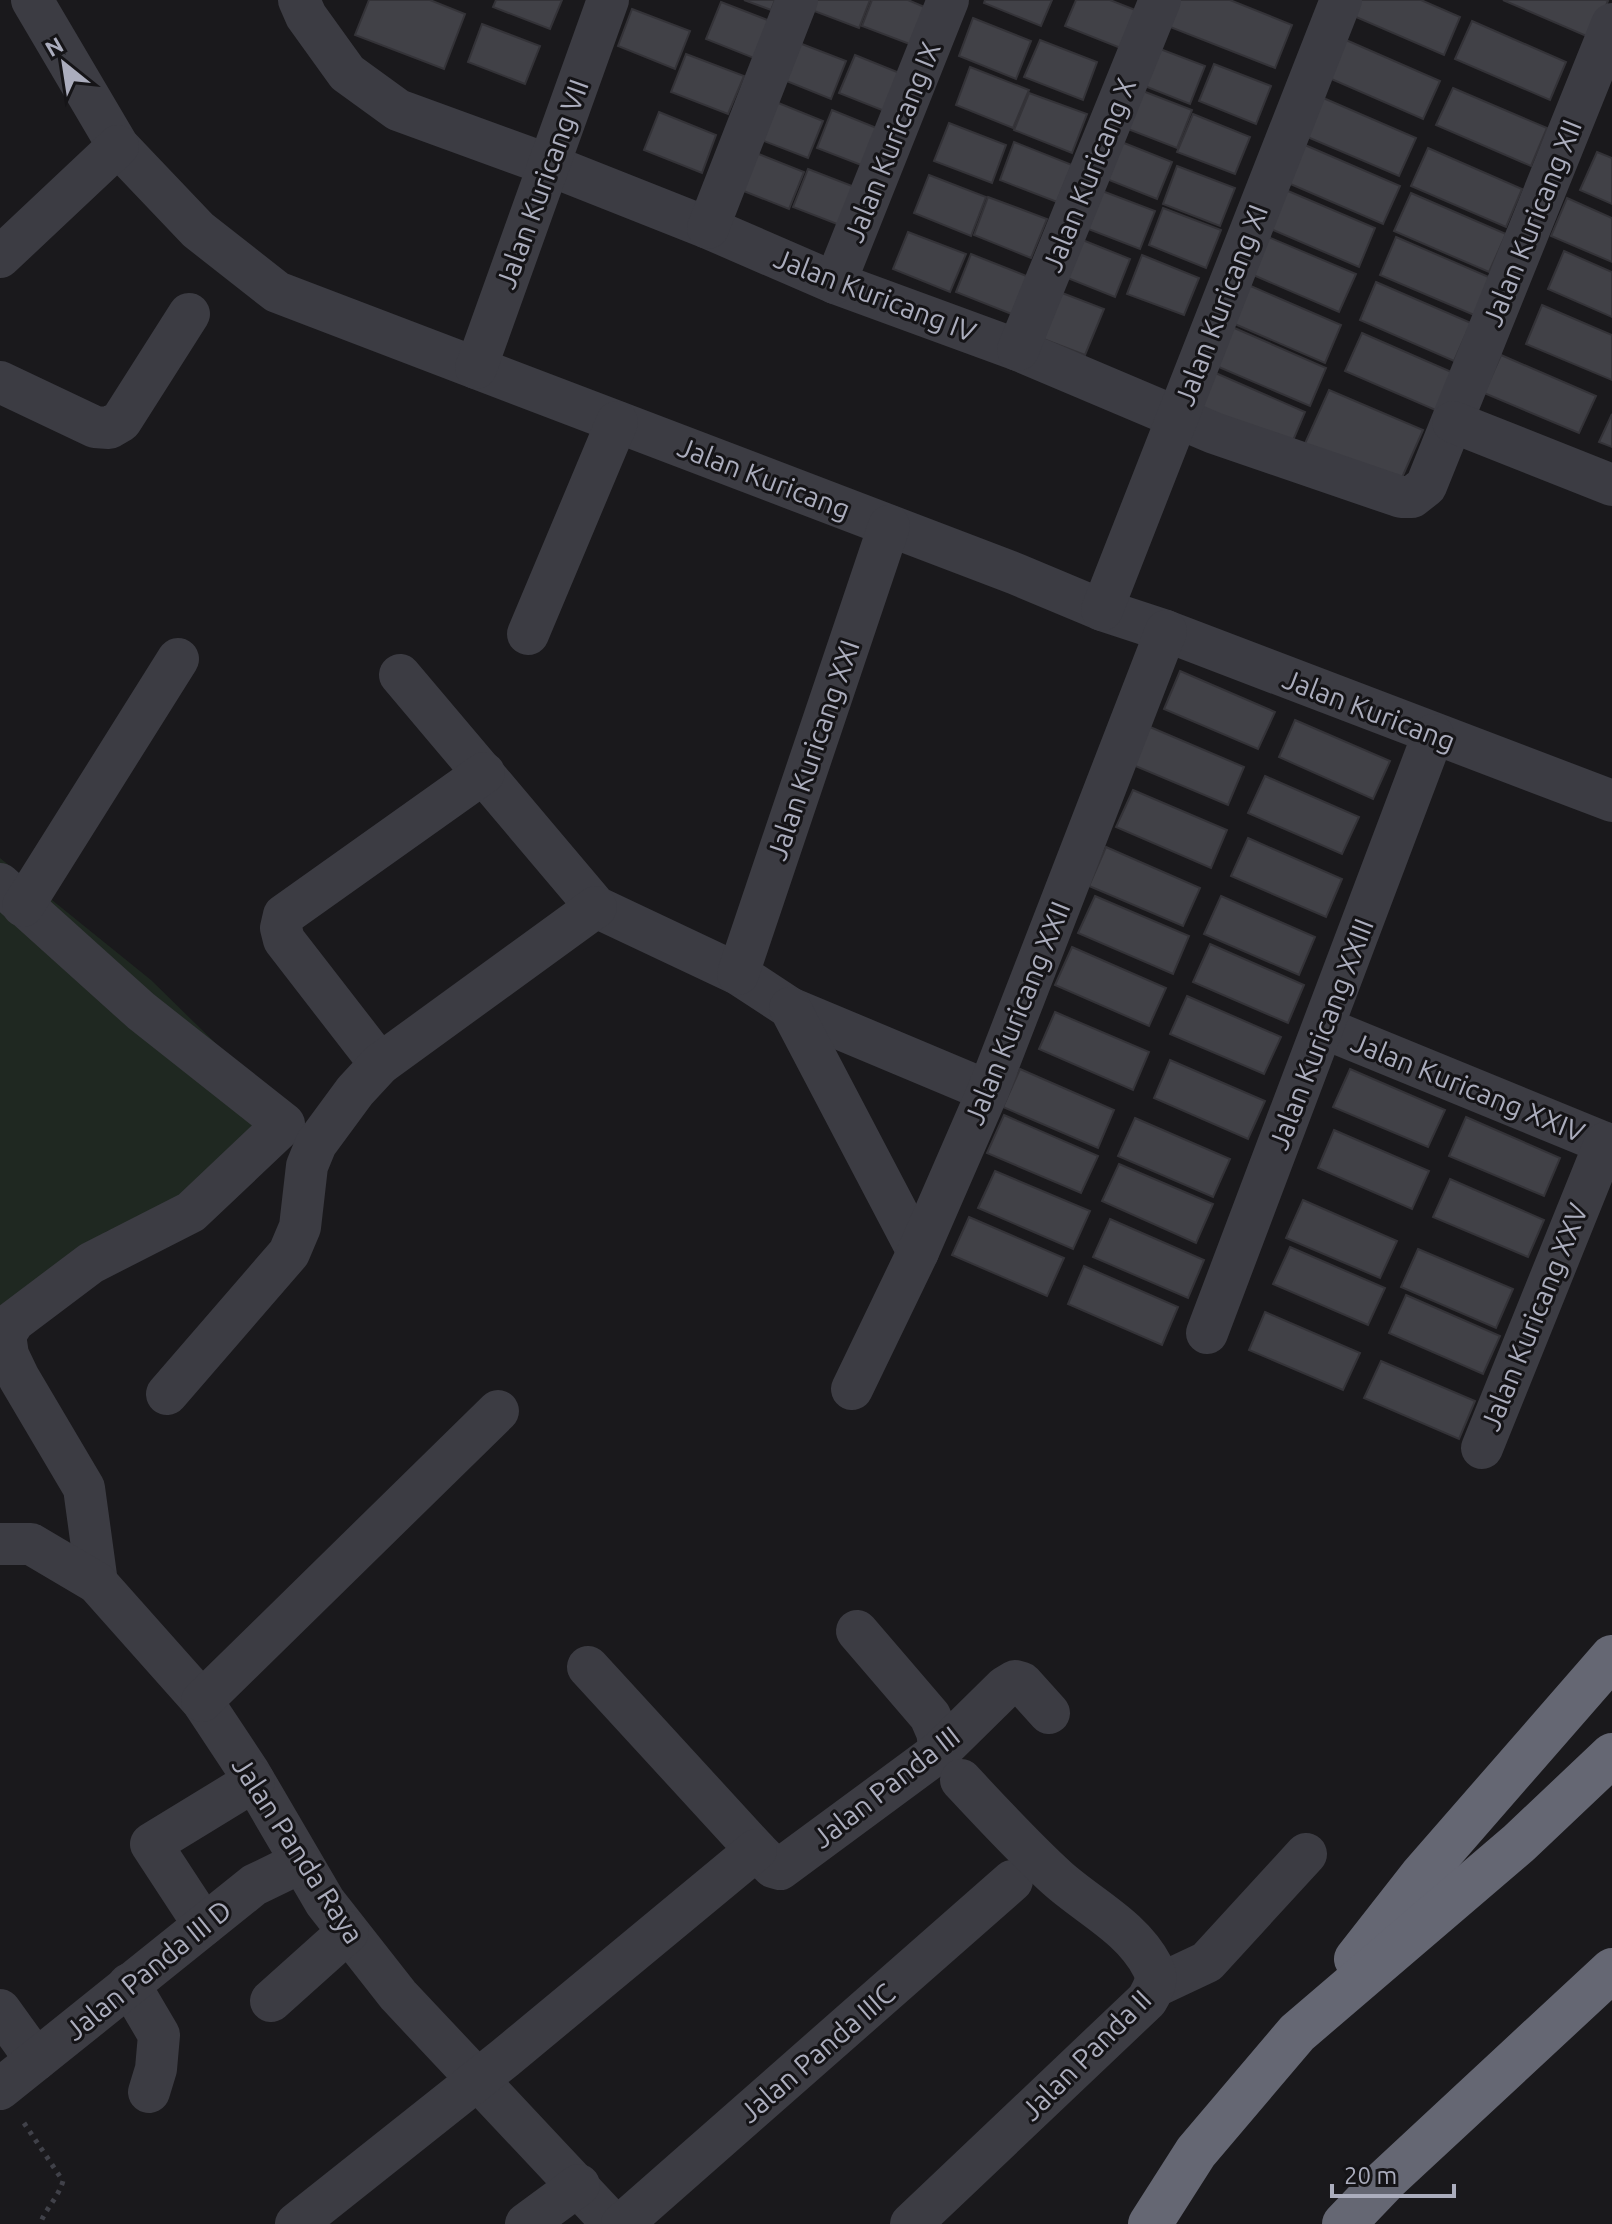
<svg xmlns="http://www.w3.org/2000/svg" width="1612" height="2224" font-family="Ubuntu,sans-serif">
	<style>
		.green { fill: #1f2821 }
		.building { fill: #414147; stroke: #343338; stroke-width: 2 }
		.lines { fill: none; stroke-linecap: round; stroke-linejoin: round }
		.path { stroke: #404149; stroke-width: 5; stroke-dasharray: 4 6; stroke-linecap: butt }
		.minor { stroke: #3c3c43; stroke-width: 42 }
		.highway { stroke: #656773; stroke-width: 44 }
		.labels { text-anchor: middle; stroke-width: 6; stroke-linejoin: round; paint-order: stroke }
		.street-label { font-size: 28px; fill: #abadbd; stroke: #151417 }
	</style>
	<rect width="100%" height="100%" fill="#1a191c"/>
	<path class="green" d="M0 858 151 980 247 1074 271 1118 169 1215 107 1231 0 1319Z"/>
	<g class="building">
		<path d="M369 0H430L465 14 444 69 355 35Z"/>
		<path d="M496 0H562L550 29 493 7Z"/>
		<path d="M744 0H775L771 10Z"/>
		<path d="M804 0H870L859 28 801 6Z"/>
		<path d="M872 0H908L934 11 920 48 862 26Z"/>
		<path d="M985 0H1052L1041 26 984 3Z"/>
		<path d="M1076 0H1110L1138 11 1123 49 1065 26Z"/>
		<path d="M1175 0H1230L1292 25 1275 68 1165 25Z"/>
		<path d="M1355 0H1421L1460 17 1444 55 1349 14Z"/>
		<path d="M1503 0H1606L1608 1 1591 38Z"/>
		<path d="M721 2 778 24 764 62 706 39Z"/>
		<path d="M632 9 690 31 675 69 618 46Z"/>
		<path d="M973 18 1031 41 1016 79 959 56Z"/>
		<path d="M1472 21 1566 62 1550 100 1455 59Z"/>
		<path d="M482 24 540 46 525 84 468 62Z"/>
		<path d="M789 39 846 61 831 99 774 76Z"/>
		<path d="M1040 40 1097 62 1083 100 1024 77Z"/>
		<path d="M1346 40 1440 81 1423 119 1329 78Z"/>
		<path d="M1147 44 1205 66 1190 104 1132 81Z"/>
		<path d="M686 54 744 76 728 114 671 92Z"/>
		<path d="M855 55 912 78 897 116 839 93Z"/>
		<path d="M1214 64 1271 86 1256 124 1199 101Z"/>
		<path d="M970 67 1029 90 1013 128 956 105Z"/>
		<path d="M1135 88 1192 110 1177 148 1120 126Z"/>
		<path d="M1453 88 1547 128 1531 166 1436 125Z"/>
		<path d="M1029 93 1087 114 1072 153 1014 130Z"/>
		<path d="M1321 97 1416 138 1399 176 1305 136Z"/>
		<path d="M766 98 823 121 808 158 751 136Z"/>
		<path d="M832 110 889 133 874 170 817 148Z"/>
		<path d="M659 112 716 135 702 173 644 150Z"/>
		<path d="M1193 114 1250 137 1235 174 1177 152Z"/>
		<path d="M949 123 1006 145 992 183 934 161Z"/>
		<path d="M1114 139 1172 162 1157 199 1099 176Z"/>
		<path d="M1014 142 1072 165 1057 202 1000 180Z"/>
		<path d="M1305 145 1400 186 1383 224 1288 183Z"/>
		<path d="M1428 148 1522 189 1506 227 1411 186Z"/>
		<path d="M746 149 804 172 789 209 731 186Z"/>
		<path d="M1597 152 1612 158V204L1580 190Z"/>
		<path d="M1177 166 1235 188 1220 226 1163 204Z"/>
		<path d="M808 169 865 191 850 229 793 207Z"/>
		<path d="M929 175 986 197 971 236 914 213Z"/>
		<path d="M1281 188 1375 228 1359 267 1264 226Z"/>
		<path d="M1097 189 1155 211 1140 249 1083 227Z"/>
		<path d="M1411 193 1506 234 1489 272 1394 231Z"/>
		<path d="M988 197 1047 219 1031 258 974 235Z"/>
		<path d="M1567 198 1612 218V262L1551 236Z"/>
		<path d="M1163 208 1221 230 1206 268 1149 245Z"/>
		<path d="M908 232 966 254 950 292 893 269Z"/>
		<path d="M1261 234 1356 274 1339 312 1244 271Z"/>
		<path d="M1075 237 1130 259 1115 297 1060 275Z"/>
		<path d="M1396 237 1491 278 1474 315 1380 275Z"/>
		<path d="M1564 251 1612 272V317L1548 289Z"/>
		<path d="M971 254 1029 277 1014 315 956 292Z"/>
		<path d="M1142 255 1199 278 1184 315 1127 294Z"/>
		<path d="M1376 282 1471 323 1454 361 1360 320Z"/>
		<path d="M1246 284 1341 325 1325 363 1230 322Z"/>
		<path d="M1057 291 1104 309 1085 355 1038 337Z"/>
		<path d="M1542 305 1612 335V380L1526 344Z"/>
		<path d="M1232 327 1326 368 1310 406 1214 365Z"/>
		<path d="M1362 333 1456 374 1440 412 1345 371Z"/>
		<path d="M1501 355 1596 396 1579 433 1484 393Z"/>
		<path d="M1211 371 1305 412 1289 450 1195 409Z"/>
		<path d="M1329 390 1423 430 1397 489 1303 448Z"/>
		<path d="M1612 414V447L1599 442Z"/>
		<path d="M1180 671 1275 712 1258 749 1164 709Z"/>
		<path d="M1295 720 1390 761 1373 799 1279 757Z"/>
		<path d="M1150 727 1244 767 1228 805 1133 765Z"/>
		<path d="M1265 776 1359 817 1342 854 1248 813Z"/>
		<path d="M1133 790 1227 830 1211 868 1116 827Z"/>
		<path d="M1248 838 1342 879 1326 917 1231 876Z"/>
		<path d="M1106 847 1200 888 1183 926 1089 886Z"/>
		<path d="M1095 896 1189 936 1173 974 1078 933Z"/>
		<path d="M1221 896 1315 937 1299 975 1204 934Z"/>
		<path d="M1210 944 1304 985 1288 1023 1193 982Z"/>
		<path d="M1072 947 1166 988 1149 1026 1055 985Z"/>
		<path d="M1187 996 1281 1037 1264 1074 1170 1034Z"/>
		<path d="M1055 1012 1149 1052 1133 1090 1039 1049Z"/>
		<path d="M1170 1060 1265 1101 1248 1139 1154 1098Z"/>
		<path d="M1020 1069 1114 1110 1098 1148 1003 1107Z"/>
		<path d="M1350 1069 1445 1110 1428 1147 1333 1107Z"/>
		<path d="M1004 1115 1098 1156 1081 1193 987 1153Z"/>
		<path d="M1466 1117 1560 1158 1544 1196 1449 1156Z"/>
		<path d="M1135 1118 1230 1159 1213 1197 1118 1156Z"/>
		<path d="M1334 1130 1429 1171 1412 1209 1318 1168Z"/>
		<path d="M1119 1164 1213 1204 1196 1243 1102 1201Z"/>
		<path d="M995 1171 1090 1211 1073 1249 978 1208Z"/>
		<path d="M1450 1179 1544 1220 1528 1257 1433 1217Z"/>
		<path d="M1303 1200 1397 1241 1380 1278 1286 1238Z"/>
		<path d="M969 1217 1064 1258 1047 1296 952 1255Z"/>
		<path d="M1110 1219 1204 1260 1188 1298 1093 1257Z"/>
		<path d="M1290 1247 1385 1288 1368 1325 1273 1284Z"/>
		<path d="M1418 1249 1513 1289 1496 1328 1401 1287Z"/>
		<path d="M1084 1266 1178 1307 1162 1345 1068 1304Z"/>
		<path d="M1406 1295 1500 1336 1483 1374 1389 1333Z"/>
		<path d="M1265 1312 1360 1353 1343 1390 1249 1350Z"/>
		<path d="M1381 1361 1475 1401 1459 1439 1364 1398Z"/>
	</g>
	<g class="lines">
		<path class="path" d="M24 2123 63 2181C58 2198 46 2208 40 2224"/>
		<g class="minor">
			<path d="M32 0 118 146 198 230 277 292 1016 574 1102 610 1166 631 1612 801"/>
			<path d="M299 0 306 16 347 73 398 110 549 165 708 228 835 283 1018 350 1214 433 1401 497H1412L1426 486 1612 24"/>
			<path d="M708 228 797 0"/>
			<path d="M0 257 118 146"/>
			<path d="M835 283 948 0"/>
			<path d="M1018 350 1160 0"/>
			<path d="M476 368 608 0"/>
			<path d="M0 382 95 427 109 428 121 421 189 314"/>
			<path d="M1453 422 1612 485"/>
			<path d="M1102 610 1341 0"/>
			<path d="M528 634 617 422"/>
			<path d="M400 675 596 907 738 974 790 1008 988 1091"/>
			<path d="M0 884 141 1011 284 1124 191 1212 91 1263 14 1321 5 1335 8 1355 19 1378 84 1488 97 1583"/>
			<path d="M23 906 178 659"/>
			<path d="M738 974 889 526"/>
			<path d="M790 1008 918 1252"/>
			<path d="M1324 1028 1612 1146"/>
			<path d="M380 1064 284 940 281 928 284 915 484 773"/>
			<path d="M1207 1333 1433 735"/>
			<path d="M852 1389 918 1252 988 1091 1166 631"/>
			<path d="M167 1394 289 1253 300 1227 307 1166 316 1144 355 1091 380 1064 596 907"/>
			<path d="M1482 1448 1605 1143"/>
			<path d="M0 1544H31L97 1583 202 1701 249 1772 325 1902 398 1995 613 2224"/>
			<path d="M857 1631 930 1716 937 1732 940 1751"/>
			<path d="M588 1667 756 1850 773 1867 780 1869 940 1751 1005 1687 1015 1681 1022 1683 1049 1713"/>
			<path d="M202 1701 498 1411"/>
			<path d="M204 1925 151 1844 254 1781"/>
			<path d="M129 1984 159 2035 156 2069 149 2092"/>
			<path d="M1156 1986 1207 1962 1306 1854"/>
			<path d="M271 2001 348 1932"/>
			<path d="M0 2010 36 2060"/>
			<path d="M0 2089 254 1885 287 1869 303 1866"/>
			<path d="M296 2224 505 2058 756 1850"/>
			<path d="M526 2224 579 2185"/>
			<path d="M622 2224 1012 1881"/>
			<path d="M911 2224 1147 2000C1154 1988 1159 1979 1152 1966 1132 1927 1088 1906 1057 1878 1023 1847 992 1813 961 1780"/>
		</g>
		<g class="highway">
			<path d="M1356 1959 1421 1876 1612 1657"/>
			<path d="M1150 2224 1196 2152 1297 2033 1519 1843 1612 1755"/>
			<path d="M1344 2224 1387 2179 1612 1970"/>
		</g>
	</g>
	<g class="labels">
		<g class="street-label">
			<text transform="translate(892 142) rotate(-68)" y="10">Jalan Kuricang IX</text>
			<text transform="translate(1089 175) rotate(-68)" y="10">Jalan Kuricang X</text>
			<text transform="translate(542 184) rotate(-70)" y="10">Jalan Kuricang VII</text>
			<text transform="translate(1532 223) rotate(-68)" y="10">Jalan Kuricang XII</text>
			<text transform="translate(875 295) rotate(21)" y="10">Jalan Kuricang IV</text>
			<text transform="translate(1221 305) rotate(-69)" y="10">Jalan Kuricang XI</text>
			<text transform="translate(764 478) rotate(21)" y="10">Jalan Kuricang</text>
			<text transform="translate(1369 710) rotate(21)" y="10">Jalan Kuricang</text>
			<text transform="translate(813 750) rotate(-71)" y="10">Jalan Kuricang XXI</text>
			<text transform="translate(1017 1013) rotate(-68)" y="10">Jalan Kuricang XXII</text>
			<text transform="translate(1321 1034) rotate(-69)" y="10">Jalan Kuricang XXIII</text>
			<text transform="translate(1468 1087) rotate(22)" y="10">Jalan Kuricang XXIV</text>
			<text transform="translate(1534 1317) rotate(-68)" y="10">Jalan Kuricang XXV</text>
			<text transform="translate(886 1787) rotate(-38)" y="10">Jalan Panda III</text>
			<text transform="translate(298 1850) rotate(57)" y="10">Jalan Panda Raya</text>
			<text transform="translate(148 1970) rotate(-39)" y="10">Jalan Panda III D</text>
			<text transform="translate(817 2053) rotate(-41)" y="10">Jalan Panda IIIC</text>
			<text transform="translate(1086 2055) rotate(-45)" y="10">Jalan Panda II</text>
		</g>
	</g>
	<g transform="translate(64 64) rotate(330)" stroke="#151417" stroke-width="6" paint-order="stroke">
	<path d="M0-6L14 30L0 20L-14 30Z" fill="#abadbd"/>
	<text y="-12" font-size="22" font-weight="bold" text-anchor="middle" fill="#abadbd">N</text>
	</g>
	<path d="M1332 2184v12h122v-12" fill="none" stroke="#abadbd" stroke-width="4"/>
	<text x="1344" y="2184" font-size="24" fill="#abadbd" stroke="#151417" stroke-width="6" paint-order="stroke">20 m</text>
</svg>
